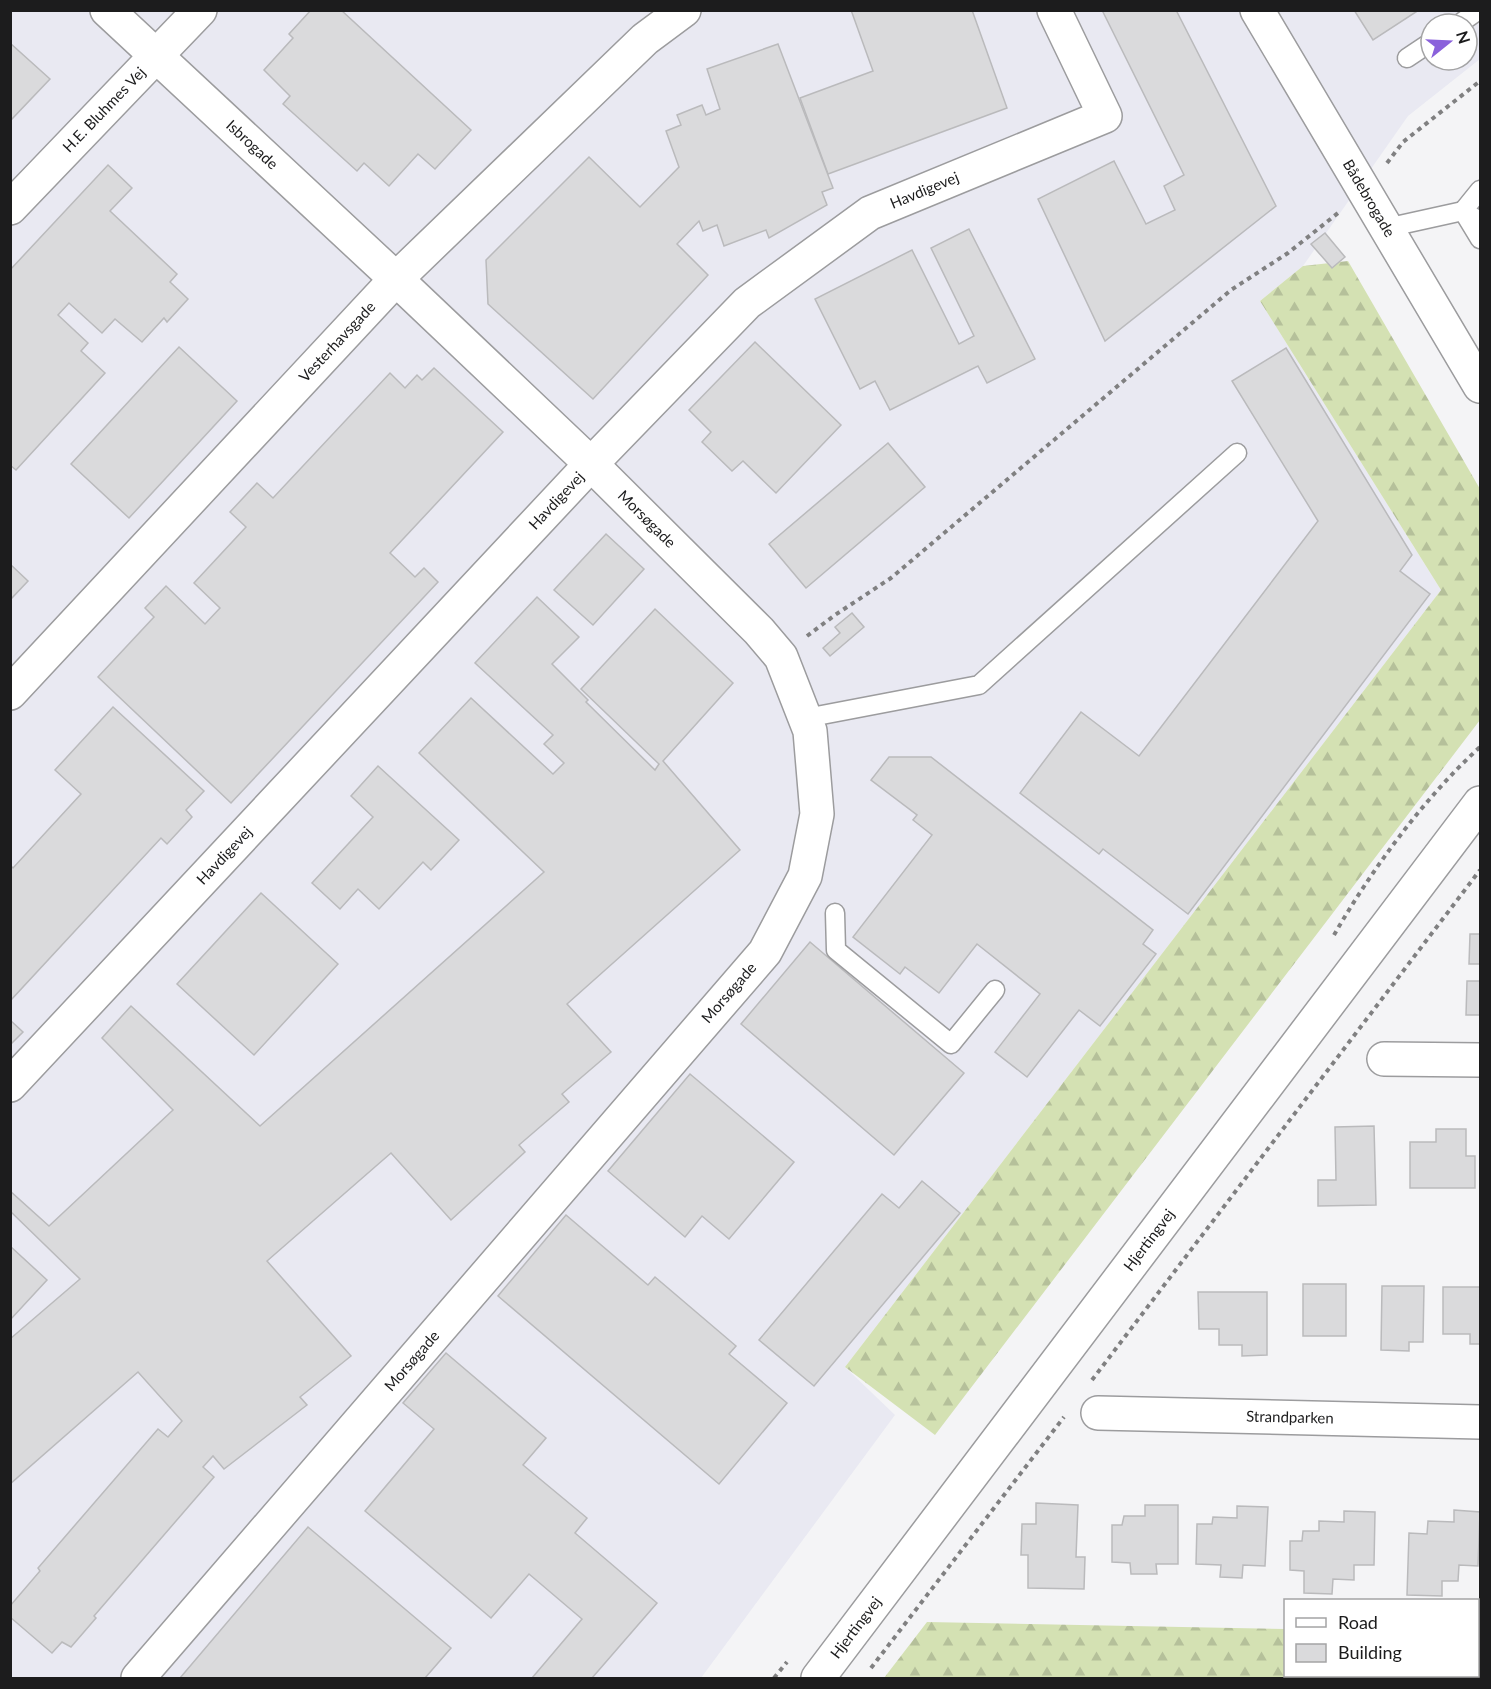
<svg xmlns="http://www.w3.org/2000/svg" width="1491" height="1689" font-family="Lato,sans-serif">
	<style>
		.built { fill: #e9e9f2; fill-rule: evenodd }
		.forest { fill: url(#forest-firs) }
		.building { fill: #dadadc; stroke: #bababc; stroke-width: 1.5 }
		.lines { fill: none; stroke-linecap: round; stroke-linejoin: round }
		.service-casing { stroke: #9c9c9e; stroke-width: 21 }
		.minor-casing { stroke: #9c9c9e; stroke-width: 36 }
		.secondary-casing { stroke: #9c9c9e; stroke-width: 36 }
		.path { stroke: #808081; stroke-width: 4; stroke-dasharray: 4.5 4.5; stroke-linecap: butt }
		.service { stroke: #fff; stroke-width: 18 }
		.minor { stroke: #fff; stroke-width: 33 }
		.secondary { stroke: #fff; stroke-width: 33 }
		.labels { text-anchor: middle; stroke-width: 5; stroke-linejoin: round; paint-order: stroke }
		.street-label { font-size: 15px; fill: #1c1c1d; stroke: #fff }
	</style>
	<defs>
		<pattern id="forest-firs" width="22" height="20" patternUnits="userSpaceOnUse" patternTransform="scale(1.5)"><rect width="22" height="20" fill="#d4e1b3"/><path d="M5 1l3.5 6h-7zM16 11l3.5 6h-7z" fill="#b5c09a"/></pattern>
	</defs>
	<rect width="100%" height="100%" fill="#f4f4f6"/>
	<path class="built" d="M11 11H1480V59L1408 116 1303 266 1260 301 1441 590 845 1367 895 1415 701 1678H11ZM1431 24H1467V60H1431Z"/>
	<g class="forest">
		<path d="M1348 261 1480 489V720L935 1435 845 1367 1441 590 1260 301 1303 266Z"/>
		<path d="M927 1622 1285 1629 1286 1676H1478V1632H1480V1678H884Z"/>
	</g>
	<g class="building">
		<path d="M311 10H341L471 130 435 169 418 154 389 186 364 163 357 171 283 104 290 96 264 70 293 38 289 34Z"/>
		<path d="M851 10H972L1007 108 828 174 800 98 873 71Z"/>
		<path d="M1102 10H1176L1276 206 1105 341 1038 199 1114 161 1146 224 1175 210 1164 186 1184 175Z"/>
		<path d="M1354 10H1419L1373 40Z"/>
		<path d="M10 43 50 79 10 121Z"/>
		<path d="M778 44 833 188 822 192 827 205 769 238 766 230 724 246 717 225 703 231 699 221 677 244 708 275 593 399 488 304 486 260 589 157 640 207 679 167 666 131 681 125 677 115 702 105 706 115 720 109 707 69Z"/>
		<path d="M108 165 132 188 110 211 177 274 170 282 188 299 167 322 164 318 142 342 115 319 102 333 69 303 58 315 88 343 81 351 105 373 16 470 10 465V270Z"/>
		<path d="M969 229 1035 359 987 383 978 366 890 410 875 381 860 389 815 299 912 250 959 344 974 336 931 248Z"/>
		<path d="M1325 233 1345 257 1332 268 1311 244Z"/>
		<path d="M755 342 841 425 776 493 743 461 732 471 702 442 711 432 689 410Z"/>
		<path d="M179 347 237 401 129 518 71 464Z"/>
		<path d="M1286 348 1412 555 1400 571 1430 594 1188 914 1103 849 1099 854 1020 793 1081 712 1139 756 1318 521 1232 381Z"/>
		<path d="M434 368 503 432 390 553 415 577 424 568 438 582 231 803 98 677 154 617 145 608 166 586 205 624 220 608 194 583 246 527 230 512 257 483 273 498 390 373 405 388 417 375 422 380Z"/>
		<path d="M888 443 925 487 806 588 769 544Z"/>
		<path d="M606 534 644 569 593 625 554 590Z"/>
		<path d="M10 564 28 581 10 600Z"/>
		<path d="M537 597 579 637 552 664 588 700 586 702 655 770 659 764 581 689 655 609 733 683 663 761 740 850 567 1004 611 1052 562 1094 569 1102 519 1145 525 1152 451 1220 391 1153 267 1261 351 1356 300 1397 307 1405 224 1469 213 1456 203 1467 214 1477 94 1616 96 1618 71 1647 62 1642 52 1653 10 1617V1606L40 1571 38 1568 158 1429 168 1437 182 1421 138 1372 10 1484V1339L80 1279 10 1211V1191L49 1226 173 1110 102 1038 131 1006 260 1126 544 872 419 753 471 698 553 774 564 763 544 744 553 735 475 663Z"/>
		<path d="M852 613 864 627 830 656 823 648 840 633 835 627Z"/>
		<path d="M113 707 204 791 186 810 192 817 167 844 161 838 10 1001V865L13 868 81 794 55 770Z"/>
		<path d="M889 757H931L1153 930 1143 944 1156 954 1100 1026 1079 1010 1027 1077 995 1052 1040 994 977 944 939 993 905 967 900 974 853 937 932 835 913 820 917 815 871 780Z"/>
		<path d="M378 766 459 840 431 870 423 862 379 909 358 889 340 909 312 883 373 817 351 796Z"/>
		<path d="M261 893 338 964 254 1055 177 984Z"/>
		<path d="M1470 934H1480V964H1469Z"/>
		<path d="M810 942 964 1073 894 1155 741 1024Z"/>
		<path d="M1467 981H1480V1015H1466Z"/>
		<path d="M10 1020 23 1032 10 1045Z"/>
		<path d="M690 1074 794 1162 729 1239 702 1216 685 1237 608 1171Z"/>
		<path d="M1374 1126 1376 1205 1318 1206V1180H1336L1335 1127Z"/>
		<path d="M1436 1129H1466V1156H1475V1188H1410V1142H1436Z"/>
		<path d="M922 1181 960 1213 814 1386 759 1340 882 1194 899 1208Z"/>
		<path d="M566 1215 648 1285 655 1277 736 1346 729 1354 787 1403 719 1484 498 1296Z"/>
		<path d="M10 1246 47 1280 11 1319 10 1318Z"/>
		<rect x="1303" y="1284" width="43" height="52"/>
		<path d="M1382 1286H1424L1423 1342H1409V1351L1381 1350Z"/>
		<path d="M1443 1287H1480V1344H1470V1334H1443Z"/>
		<path d="M1198 1292H1267V1355L1242 1356V1345H1219V1329H1199Z"/>
		<path d="M446 1353 546 1438 523 1465 587 1518 575 1533 657 1603 592 1678H532L582 1619 529 1574 491 1618 365 1511 434 1429 403 1403Z"/>
		<path d="M1036 1503 1078 1505 1076 1557H1085L1084 1589 1028 1588V1555H1021L1022 1524H1036Z"/>
		<path d="M1145 1505H1178V1564H1156L1157 1574H1131L1130 1563 1112 1562V1525H1122L1124 1516H1145Z"/>
		<path d="M1237 1506 1268 1507 1265 1566 1243 1565 1242 1578 1220 1577 1221 1565 1196 1564 1197 1524H1212L1213 1517 1237 1518Z"/>
		<path d="M1454 1510 1480 1512 1478 1566 1459 1565 1458 1581H1442V1596L1407 1595 1409 1533 1427 1534 1428 1521 1454 1522Z"/>
		<path d="M1344 1511 1375 1512 1374 1565H1354V1580L1333 1579 1332 1594 1304 1593V1571L1290 1570V1541H1302L1303 1531H1319V1521L1344 1522Z"/>
		<path d="M308 1527 451 1648 425 1678H180Z"/>
	</g>
	<g class="lines">
		<defs>
			<g id="service">
				<path d="M1459 24 1479 10"/>
				<path d="M1407 58 1431 42"/>
				<path d="M1480 190 1463 211 1480 239"/>
				<path d="M1386 228 1463 211 1480 221"/>
				<path d="M806 718 979 685 1237 453"/>
				<path d="M835 913 836 950 951 1044 995 990"/>
			</g>
			<g id="minor">
				<path id="s1" d="M107 10 396 279 591 464 759 631 781 657 810 731 817 814 805 876 765 952 138 1678"/>
				<path id="s2" d="M1257 10 1480 386"/>
				<path id="s3" d="M10 208 200 10"/>
				<path id="s4" d="M10 693 396 279 645 39 684 10"/>
				<path d="M1384 1059 1480 1060"/>
				<path id="s5" d="M10 1085 591 464 747 303 870 213 1105 116 1054 10"/>
				<path id="s6" d="M1098 1413 1480 1422"/>
			</g>
			<g id="secondary">
				<path id="s7" d="M818 1678 1480 803"/>
			</g>
		</defs>
		<use href="#service" class="service-casing"/>
		<use href="#minor" class="minor-casing"/>
		<use href="#secondary" class="secondary-casing"/>
		<g class="path">
			<path d="M1387 163 1403 142 1480 81"/>
			<path d="M807 636 835 615 891 578 1231 290 1288 253 1338 213"/>
			<path d="M1334 935C1372 869 1424 798 1480 747"/>
			<path d="M1092 1380 1480 870"/>
			<path d="M871 1668 1064 1417"/>
			<path d="M774 1678 787 1662"/>
		</g>
		<use href="#service" class="service"/>
		<use href="#minor" class="minor"/>
		<use href="#secondary" class="secondary"/>
	</g>
	<g class="labels">
		<g class="street-label">
			<text dy="5" stroke="none"><textPath href="#s3" startOffset="136">H.E. Bluhmes Vej</textPath></text>
			<text dy="5" stroke="none"><textPath href="#s1" startOffset="198">Isbrogade</textPath></text>
			<text dy="5" stroke="none"><textPath href="#s5" startOffset="1286">Havdigevej</textPath></text>
			<text dy="5" stroke="none"><textPath href="#s2" startOffset="219">Bådebrogade</textPath></text>
			<text dy="5" stroke="none"><textPath href="#s4" startOffset="480">Vesterhavsgade</textPath></text>
			<text dy="5" stroke="none"><textPath href="#s5" startOffset="800">Havdigevej</textPath></text>
			<text dy="5" stroke="none"><textPath href="#s1" startOffset="742">Morsøgade</textPath></text>
			<text dy="5" stroke="none"><textPath href="#s5" startOffset="314">Havdigevej</textPath></text>
			<text transform="translate(729 993) rotate(-49)" y="5">Morsøgade</text>
			<text dy="5" stroke="none"><textPath href="#s7" startOffset="549">Hjertingvej</textPath></text>
			<text transform="translate(412 1361) rotate(-49)" y="5">Morsøgade</text>
			<text dy="5" stroke="none"><textPath href="#s6" startOffset="192">Strandparken</textPath></text>
			<text dy="5" stroke="none"><textPath href="#s7" startOffset="63">Hjertingvej</textPath></text>
		</g>
	</g>
	<rect width="1491" height="1689" fill="none" stroke="#1c1c1d" stroke-width="24"/>
	<rect x="1284" y="1599" width="195" height="78" fill="#ffffff" stroke="#a4a4a5" stroke-width="1.5"/>
	<rect x="1296" y="1618" width="30" height="9" fill="#ffffff" stroke="#a4a4a5" stroke-width="1.5"/>
	<text x="1338" y="1629" font-size="18" fill="#1c1c1d">Road</text>
	<rect x="1296" y="1644" width="30" height="18" fill="#dadadc" stroke="#a4a4a5" stroke-width="1.5"/>
	<text x="1338" y="1659" font-size="18" fill="#1c1c1d">Building</text>
	<g transform="translate(1449 42) rotate(72)"><circle r="28" fill="#ffffff" stroke="#a4a4a5" stroke-width="1.5"/>
	<path d="M0-4.5L10 22L0 15L-10 22Z" fill="#8a61db"/>
	<text y="-9" font-size="16" font-weight="bold" text-anchor="middle" fill="#1c1c1d">N</text>
	</g>
</svg>
